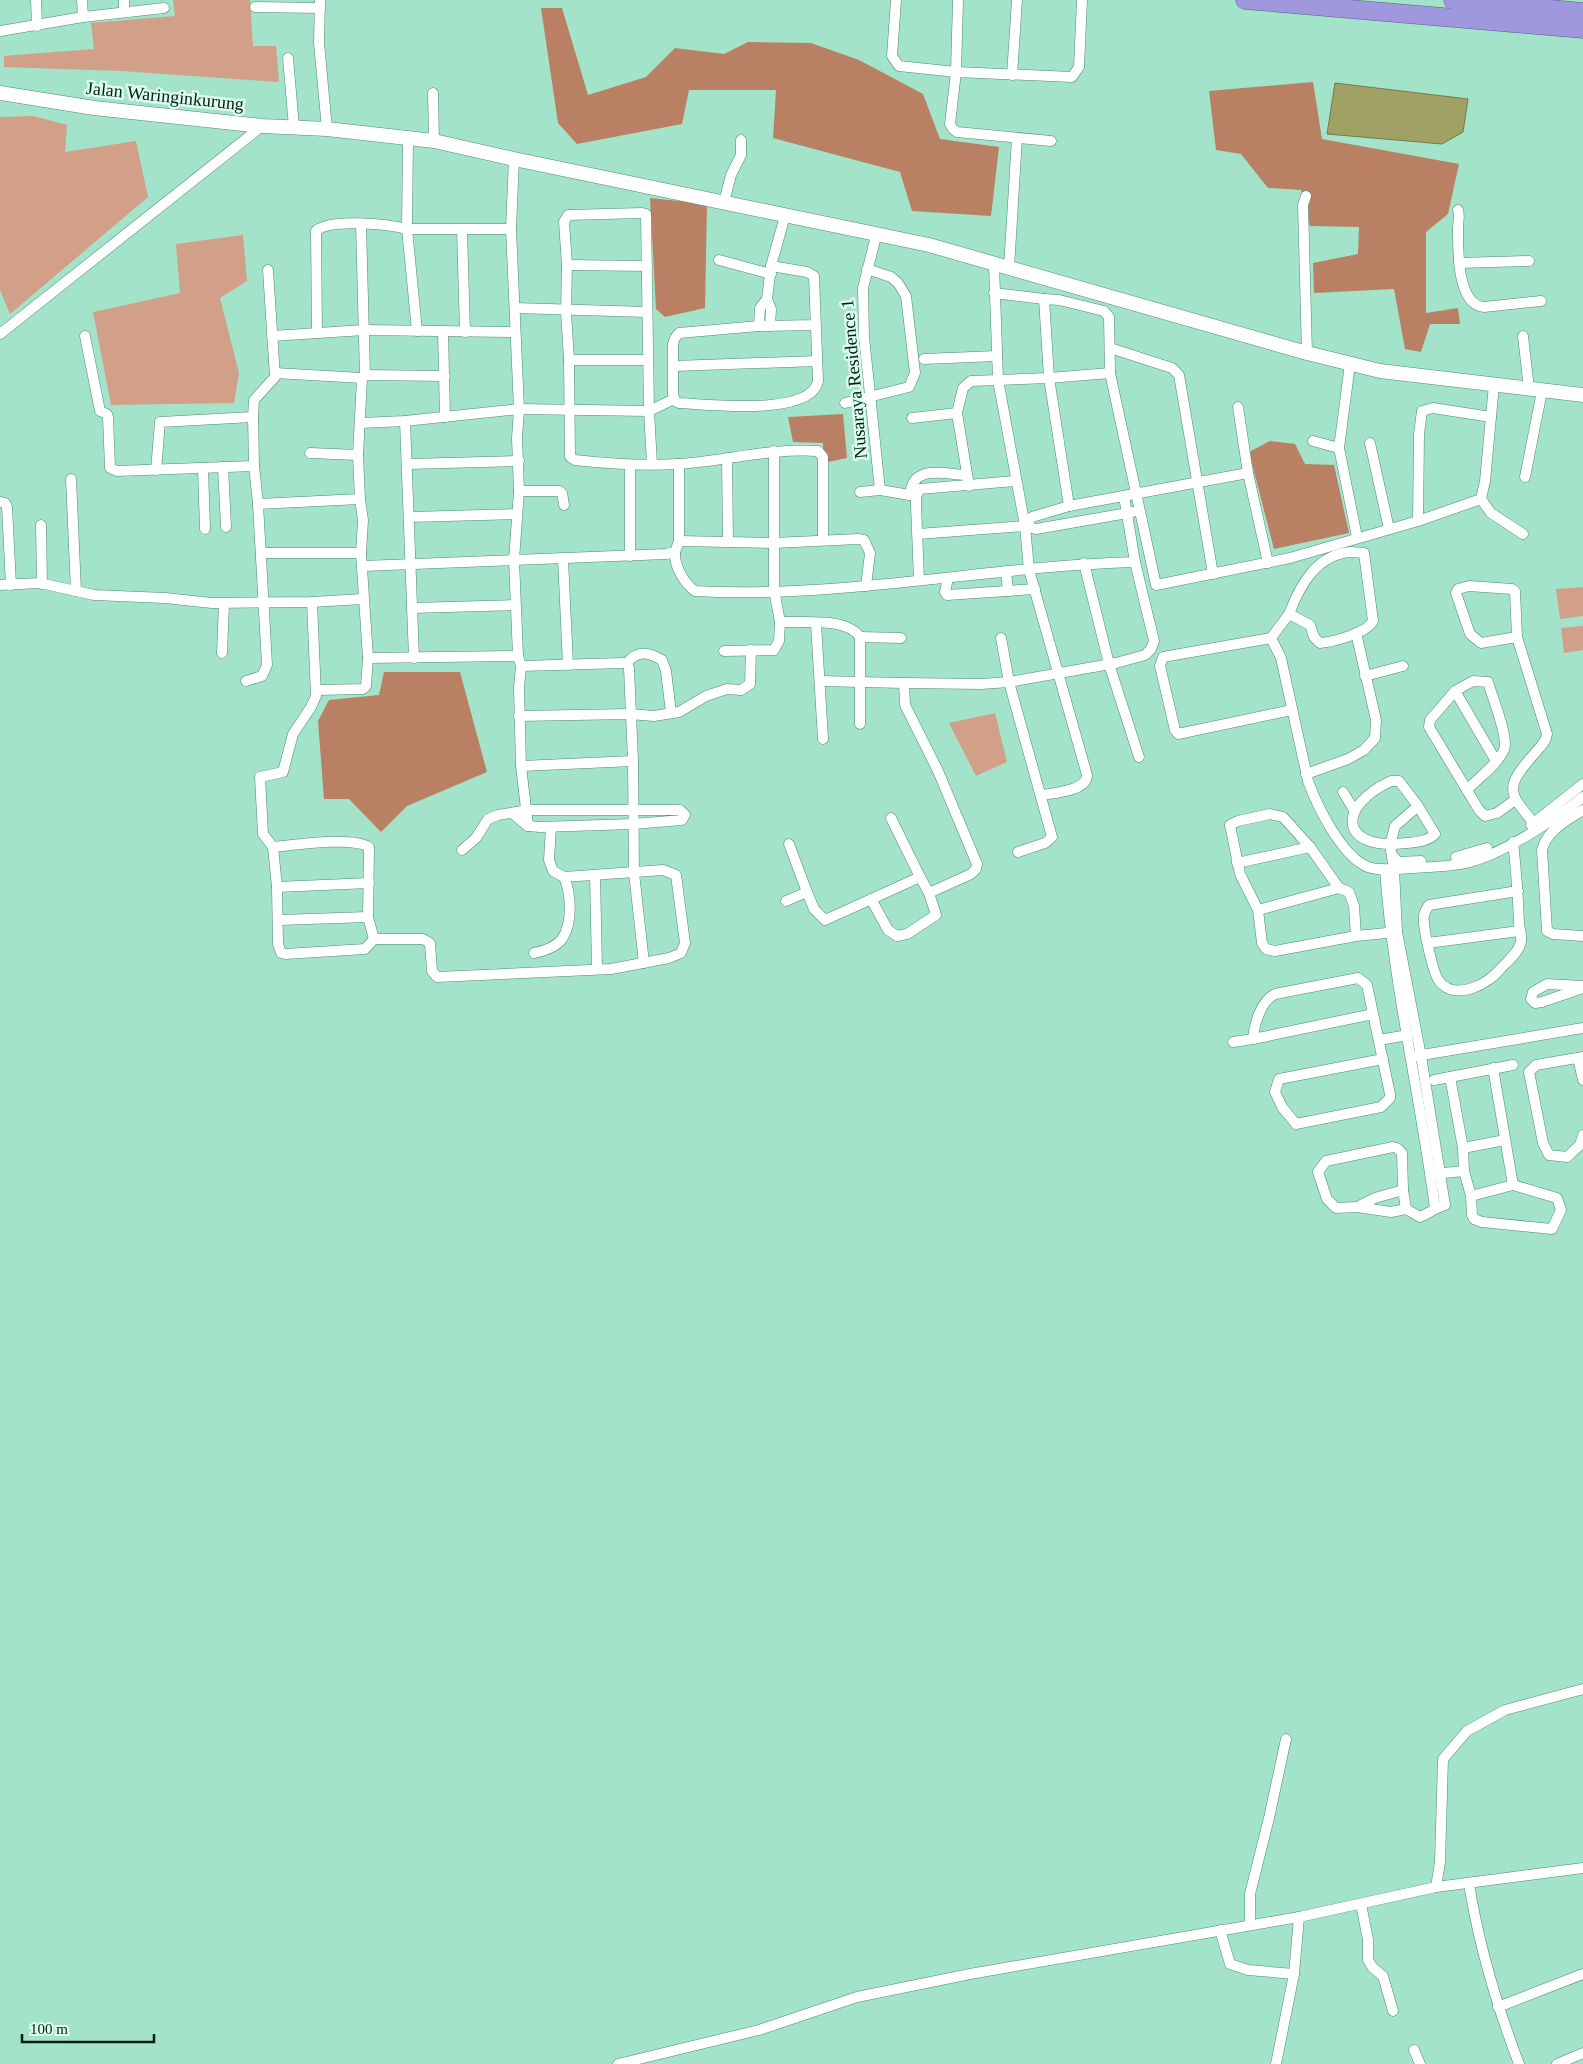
<svg xmlns="http://www.w3.org/2000/svg" width="1583" height="2064" font-family="'Times New Roman',serif">
	<style>
		.green { fill: #d2a088 }
		.forest { fill: #b98063 }
		.water { fill: #a1a163; stroke: #727a4c }
		.lines { fill: none; stroke-linecap: round; stroke-linejoin: round }
		.minor-casing { stroke: #4c8b74; stroke-width: 11 }
		.tertiary-casing { stroke: #4c8b74; stroke-width: 15 }
		.trunk-casing { stroke: #5a5d90; stroke-width: 19 }
		.minor { stroke: #fff; stroke-width: 10 }
		.tertiary { stroke: #fff; stroke-width: 14 }
		.trunk { stroke: #a098dc; stroke-width: 18 }
		.labels { text-anchor: middle; stroke-width: 5; stroke-linejoin: round; paint-order: stroke }
		.street-label { font-size: 18px; fill: #031e15; stroke: #dcfcee }
	</style>
	<rect width="100%" height="100%" fill="#a2e3c9"/>
	<g class="green">
		<path d="M173 0H250L253 46H276L279 82 121 71 4 67V56L94 49 91 23 175 16Z"/>
		<path d="M33 116 67 125 65 152 136 141 148 197 10 314 0 290V117Z"/>
		<path d="M243 235 247 281 220 298 239 373 234 403 111 405 93 312 180 293 176 244Z"/>
		<path d="M1583 587V616L1560 619 1556 589Z"/>
		<path d="M1583 626V650L1564 653 1561 628Z"/>
		<path d="M995 713 1007 762 976 776 949 723Z"/>
	</g>
	<g class="forest">
		<path d="M541 8H562L588 95 646 77 675 48 724 54 748 42 811 43 859 60 923 94 940 139 999 147 991 216 912 211 900 172 773 138 776 90H689L682 124 577 144 558 123Z"/>
		<path d="M1313 82 1322 139 1459 164 1448 214 1426 232V313L1458 308 1460 324H1430L1421 352 1405 349 1394 289 1314 293 1313 263 1358 254 1359 227 1310 226 1301 190 1268 188 1241 154 1216 150 1209 91Z"/>
		<path d="M650 198 707 204 705 308 665 317 656 309Z"/>
		<path d="M843 414 847 458 823 463V443L793 442 788 417Z"/>
		<path d="M1270 441 1295 444 1305 464 1334 465 1349 533 1274 549 1249 452Z"/>
		<path d="M384 672H460L487 772 407 806 381 832 349 799H324L318 721 329 700 379 695Z"/>
	</g>
	<path class="water" d="M1335 83 1468 99 1463 132 1442 144 1327 134Z"/>
	<g class="lines">
		<defs>
			<g id="minor">
				<path d="M36 0 37 26"/>
				<path d="M82 0 83 17"/>
				<path d="M124 0V12"/>
				<path d="M320 0 319 43 327 129"/>
				<path d="M896 0 892 56 899 66 956 72 1072 77 1079 67 1082 0"/>
				<path d="M958 0 956 72 950 124 953 129 957 132 1051 141"/>
				<path d="M255 7 320 8"/>
				<path d="M0 31 83 17 164 8"/>
				<path d="M288 58 294 127"/>
				<path d="M1012 75 1017 0"/>
				<path d="M433 93 434 141"/>
				<path d="M514 159 511 229 519 409 517 438 519 491 514 560 518 656 521 666 519 688 521 766 528 826"/>
				<path d="M1306 196 1303 205 1307 353"/>
				<path d="M724 202 731 175 741 155V140"/>
				<path d="M1458 210C1460 216 1458 222 1458 229 1458 250 1457 305 1484 307L1541 301"/>
				<path d="M361 225 365 375"/>
				<path d="M462 230 465 332"/>
				<path d="M876 236 863 288 864 337 880 490"/>
				<path d="M719 260 771 274"/>
				<path d="M1459 263 1529 261"/>
				<path d="M994 264 998 380 1025 526 1029 570 1087 775C1087 791 1054 793 1042 795"/>
				<path d="M567 265 647 266"/>
				<path d="M771 266 807 272 814 276 818 381C811 417 706 404 679 403L675 401 673 394V344L675 338 679 333 759 326 815 325"/>
				<path d="M1009 268 1017 138"/>
				<path d="M994 293 1044 299"/>
				<path d="M767 299 771 309 770 326"/>
				<path d="M515 308 647 312"/>
				<path d="M759 326 760 308 767 299 771 266 785 216"/>
				<path d="M417 331 407 229H511"/>
				<path d="M443 331 445 417"/>
				<path d="M317 333 316 231C329 218 389 224 407 229L408 138"/>
				<path d="M0 334 262 126"/>
				<path d="M85 336 100 411 107 414 108 417 110 468 117 471 254 466"/>
				<path d="M272 336 364 330 515 332"/>
				<path d="M1523 336 1529 389"/>
				<path d="M1110 348 1172 368 1179 375 1213 574"/>
				<path d="M924 359 997 356"/>
				<path d="M569 360H648"/>
				<path d="M674 366 817 361"/>
				<path d="M275 373 362 378 365 375 445 376"/>
				<path d="M1494 385 1485 481 1481 499 1491 513 1523 534"/>
				<path d="M845 403 909 387 915 373 906 296 898 283 891 277 867 269"/>
				<path d="M1238 407 1248 473 1268 563"/>
				<path d="M957 413 969 486"/>
				<path d="M912 418 957 413 963 388 971 381 1049 378 1110 373"/>
				<path d="M405 421 414 658"/>
				<path d="M361 423 405 421 519 409 649 411 674 399"/>
				<path d="M1313 441 1339 448 1350 364"/>
				<path d="M1370 443 1389 529"/>
				<path d="M1339 448 1357 537"/>
				<path d="M774 451V590L780 622C803 623 846 617 860 637V682L904 683 905 705 938 771 977 864 976 869 971 874 929 893"/>
				<path d="M310 453 358 455"/>
				<path d="M727 458 728 541"/>
				<path d="M408 464 519 461"/>
				<path d="M652 464 649 411 646 214 642 213 568 215 564 222 567 265 566 312 569 360 570 457 575 460C610 464 643 466 678 464 725 461 770 448 818 451L823 457V539"/>
				<path d="M679 464V541"/>
				<path d="M630 466V556"/>
				<path d="M223 467 226 527"/>
				<path d="M203 468 205 529"/>
				<path d="M156 470 160 422 253 417"/>
				<path d="M1525 477 1542 391"/>
				<path d="M71 479 76 591"/>
				<path d="M519 491H559L562 493 564 505"/>
				<path d="M860 492 880 490 916 496"/>
				<path d="M910 495C912 464 944 474 967 475"/>
				<path d="M0 502 5 503 7 507 11 585"/>
				<path d="M258 504 360 499"/>
				<path d="M1069 506 1049 378 1044 299 1059 300 1104 311 1109 317 1110 373 1156 585 1290 558 1418 521 1481 499"/>
				<path d="M410 517 517 514"/>
				<path d="M1418 521 1419 434 1422 411 1433 408 1491 417"/>
				<path d="M41 525 42 584"/>
				<path d="M1025 526 1032 517 1069 506 1248 473"/>
				<path d="M918 534 1025 526 1036 529 1133 512"/>
				<path d="M675 552C674 566 684 583 695 591 843 599 989 566 1135 562L1124 496"/>
				<path d="M1351 552 1364 553 1373 621C1367 633 1333 642 1320 643L1314 637 1310 625 1289 614C1300 585 1317 554 1351 552Z"/>
				<path d="M261 553H361"/>
				<path d="M563 559 568 665"/>
				<path d="M1084 563 1109 664 1139 757"/>
				<path d="M363 566 666 554 675 552 679 541 774 543 858 539 864 540 870 553 866 586"/>
				<path d="M1006 571 1008 591"/>
				<path d="M948 578 945 592 947 595 1035 589"/>
				<path d="M919 580 916 505V496L920 489 1015 481"/>
				<path d="M0 585 40 583 94 595 165 598 212 603 312 602 363 599"/>
				<path d="M312 602 316 696 311 707 293 734 283 772 260 777 263 834 273 847 277 887 278 944 281 953 285 954 365 949 374 939H423L430 943 432 971 437 977 611 969 669 958 681 953 685 943 676 875 663 870 564 877 553 871 549 860 551 827"/>
				<path d="M412 608 515 605"/>
				<path d="M1289 614 1271 638 1281 658 1308 781C1317 806 1342 857 1368 867 1378 871 1398 869 1410 868 1429 867 1452 867 1470 862 1504 853 1556 819 1583 797"/>
				<path d="M816 624 823 739"/>
				<path d="M860 637 901 638"/>
				<path d="M1517 637 1481 643 1470 634 1456 593 1458 589 1469 586 1512 589 1515 591 1517 637 1547 734C1546 742 1540 747 1535 753 1502 790 1509 793 1538 828"/>
				<path d="M1001 638 1009 682 1052 837 1045 843 1018 852"/>
				<path d="M1271 638 1163 657 1160 666 1175 730 1178 734 1292 710"/>
				<path d="M724 651 774 650 779 641 780 622"/>
				<path d="M222 653 224 604"/>
				<path d="M368 658 518 656"/>
				<path d="M627 663C637 650 648 652 662 660L666 671 671 713"/>
				<path d="M521 666 623 663H627L629 668 633 761 634 873 644 963"/>
				<path d="M1365 676 1403 666"/>
				<path d="M246 681 262 676 267 665 258 504 254 466 253 417 254 400 275 377 268 270"/>
				<path d="M821 681 860 682V724"/>
				<path d="M904 683 981 684 1009 682 1116 663 1145 655 1151 649 1154 641 1135 562"/>
				<path d="M317 690 363 689 366 686 368 658 361 553 363 520 360 499 358 455 362 378"/>
				<path d="M1455 691 1430 720 1429 727 1479 810 1485 816 1497 813 1515 800"/>
				<path d="M519 716 630 714 654 716 679 712 706 696 727 689 741 690 750 684 751 650"/>
				<path d="M521 766 633 761"/>
				<path d="M1306 774 1348 759 1364 750 1375 738 1376 720 1356 633"/>
				<path d="M1391 781H1399L1418 806 1435 834C1427 842 1416 842 1406 843 1340 851 1335 807 1391 781Z"/>
				<path d="M1467 790C1478 778 1497 765 1504 750 1509 737 1492 697 1488 682L1473 681 1455 691 1496 761"/>
				<path d="M1343 792 1354 810"/>
				<path d="M1583 810C1566 821 1547 830 1542 850L1547 931 1553 934 1583 936"/>
				<path d="M891 818 920 877"/>
				<path d="M1531 825 1583 784"/>
				<path d="M1513 842C1516 869 1518 895 1519 922 1519 928 1522 935 1521 941 1520 951 1508 961 1501 968 1489 984 1455 1002 1439 981 1433 973 1422 925 1424 915 1425 911 1427 908 1429 905L1518 891"/>
				<path d="M789 844 807 892"/>
				<path d="M273 847C294 845 352 836 369 847L368 917 374 939"/>
				<path d="M462 850 476 838 488 819 498 815 528 810H680L685 815 682 820 633 824 540 827 528 826 512 813"/>
				<path d="M1392 855 1398 862 1421 861"/>
				<path d="M1456 857 1487 848"/>
				<path d="M1237 863 1310 847"/>
				<path d="M1385 870C1393 983 1420 1095 1435 1208"/>
				<path d="M595 875 597 968"/>
				<path d="M277 887 369 883"/>
				<path d="M786 901 807 892 814 909 825 920 920 877 929 893 936 915 907 934 897 936 888 930 871 899"/>
				<path d="M1258 910 1339 888"/>
				<path d="M279 920 368 917"/>
				<path d="M1356 936 1354 906 1349 892 1339 888 1310 847 1283 817 1270 814 1238 821 1230 825 1240 874 1258 910 1262 943 1266 949 1275 951 1356 936 1397 932"/>
				<path d="M1428 943 1519 931"/>
				<path d="M534 953C544 951 555 948 562 939 573 923 571 893 564 877"/>
				<path d="M1583 986 1547 984 1533 992 1531 999 1535 1003 1542 1002 1583 988"/>
				<path d="M1373 1014 1253 1039C1254 1024 1261 1001 1275 994L1358 978 1367 985 1390 1094V1098L1381 1107 1296 1124 1282 1107 1275 1092 1279 1079 1383 1059"/>
				<path d="M1379 1040 1408 1035"/>
				<path d="M1233 1042 1253 1039"/>
				<path d="M1416 1056 1583 1028"/>
				<path d="M1583 1057 1536 1065 1529 1072 1543 1143 1549 1155 1567 1157 1580 1145 1583 1135"/>
				<path d="M1578 1058 1583 1080"/>
				<path d="M1493 1068 1513 1185"/>
				<path d="M1450 1077 1463 1148 1464 1171 1471 1196 1472 1215 1474 1219 1482 1222 1552 1229 1561 1210 1557 1198 1513 1185 1471 1196"/>
				<path d="M1434 1080 1513 1065"/>
				<path d="M1463 1148 1505 1140"/>
				<path d="M1434 1174 1464 1171"/>
				<path d="M1357 1207 1375 1198 1403 1190"/>
				<path d="M1406 1209 1403 1190 1402 1153 1397 1148 1393 1147 1326 1161 1318 1172 1327 1199 1336 1208 1357 1207 1391 1212 1406 1209 1420 1217C1429 1213 1435 1208 1445 1205L1421 1056 1397 932 1394 869 1390 845 1395 826 1418 806"/>
				<path d="M1469 1884C1479 1946 1497 2006 1519 2064"/>
				<path d="M1436 1887 1583 1868"/>
				<path d="M1361 1904 1368 1940V1960L1373 1968 1383 1976 1393 2011"/>
				<path d="M1250 1925V1894L1269 1818 1286 1739"/>
				<path d="M1220 1930 1230 1964 1248 1970 1294 1974"/>
				<path d="M1498 2007 1583 1974"/>
				<path d="M1414 2050 1420 2064"/>
				<path d="M618 2064 759 2030 857 1997 970 1974 1299 1917 1436 1887 1440 1862 1443 1759 1467 1731 1505 1710 1583 1689"/>
				<path d="M1276 2064 1294 1974 1299 1917"/>
				<path d="M1557 2064 1583 2053"/>
			</g>
			<path id="tertiary" d="M0 93 94 108 262 126 327 129 434 141 514 159 929 245 1307 353 1380 371 1583 395"/>
			<g id="trunk">
				<path d="M1245 0 1583 29"/>
				<path d="M1453 0 1583 12"/>
			</g>
		</defs>
		<use href="#minor" class="minor-casing"/>
		<use href="#tertiary" class="tertiary-casing"/>
		<use href="#trunk" class="trunk-casing"/>
		<use href="#minor" class="minor"/>
		<use href="#tertiary" class="tertiary"/>
		<use href="#trunk" class="trunk"/>
	</g>
	<g class="labels">
		<g class="street-label">
			<text transform="translate(165 96) rotate(6)" y="6">Jalan Waringinkurung</text>
			<text transform="translate(854 379) rotate(-95)" y="6">Nusaraya Residence 1</text>
		</g>
	</g>
	<path d="M22 2034v8h132v-8" fill="none" stroke="#031e15" stroke-width="2.5"/>
	<text x="30" y="2034" font-size="15" fill="#031e15" stroke="#dcfcee" stroke-width="4" paint-order="stroke">100 m</text>
</svg>
